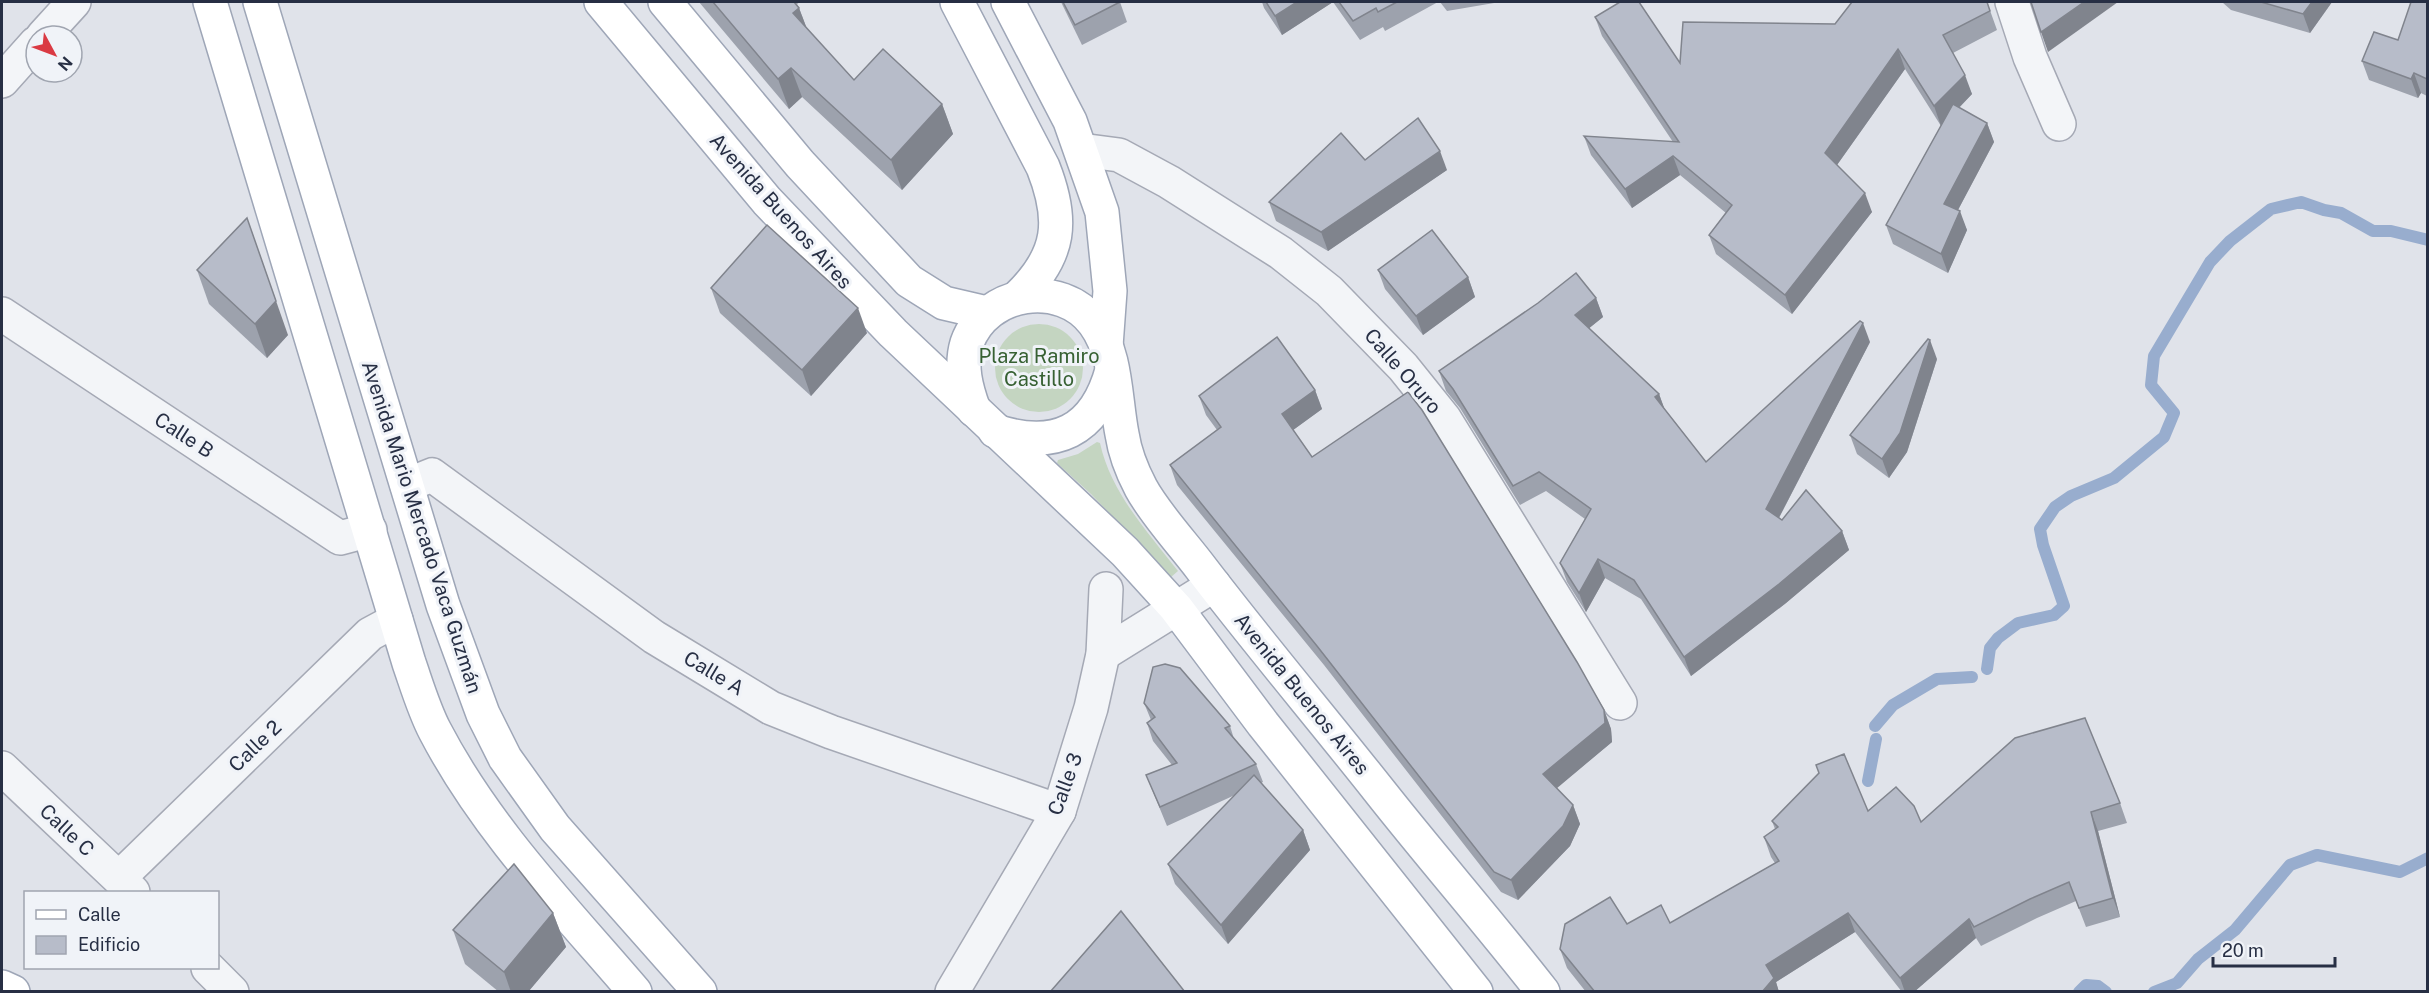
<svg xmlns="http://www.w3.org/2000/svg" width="2429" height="993" font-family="'Public Sans',sans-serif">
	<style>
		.green { fill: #c4d5c1 }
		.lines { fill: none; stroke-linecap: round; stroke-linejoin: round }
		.stream { stroke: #98adce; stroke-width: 12 }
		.minor-casing { stroke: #a5a9b5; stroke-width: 36 }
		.major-casing { stroke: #9ea6b7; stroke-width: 36 }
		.minor { stroke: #f3f5f8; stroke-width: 33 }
		.major { stroke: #fff; stroke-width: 33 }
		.wall { fill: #9da2ad }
		.shaded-wall { fill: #80848d }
		.building { fill: #b7bcc9; stroke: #80848d; stroke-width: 1.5 }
		.labels { text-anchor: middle; stroke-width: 6; stroke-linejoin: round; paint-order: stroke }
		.street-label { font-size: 20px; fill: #272f44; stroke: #f0f3f8 }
		.park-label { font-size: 20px; fill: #376133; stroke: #f0f3f8 }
	</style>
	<rect width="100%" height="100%" fill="#e0e3ea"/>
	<g class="green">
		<circle cx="1039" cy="368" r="44"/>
		<path d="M1097 442 1100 443C1111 493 1147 531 1178 571L1171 577 1091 494 1057 463 1058 460 1078 454Z"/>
	</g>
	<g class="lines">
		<g class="stream">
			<path d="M1987 669 1990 648 1998 638 2018 623 2054 615 2064 606 2043 545 2040 529 2055 507 2071 496 2114 478 2164 437 2174 413 2151 385 2154 356 2210 262 2230 241 2271 209 2301 202 2324 210 2341 213 2373 231H2391L2428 240"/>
			<path d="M1875 726 1893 705 1937 679 1972 677"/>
			<path d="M1868 781 1876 739"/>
			<path d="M2079 992 2086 985 2098 986 2106 992"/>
			<path d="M2154 992 2177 983 2198 959 2235 930 2290 865 2317 855 2400 872 2428 858"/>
		</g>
		<defs>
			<g id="minor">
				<path d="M2012 2 2030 57 2059 124"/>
				<path d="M43 36 74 2"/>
				<path d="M2 81 36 43"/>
				<path d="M1081 150 1119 155 1169 182 1281 253 1329 291 1403 367 1444 418 1620 703"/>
				<path d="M2 314 340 538 370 530"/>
				<path d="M407 485 432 475 654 637 771 708 831 732 1059 811"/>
				<path d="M1103 654 1214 585"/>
				<path d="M2 768 133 892"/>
				<path d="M119 878 370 634 396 620"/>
				<path d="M208 968 232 992"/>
				<path d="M952 992 1059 811 1091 708 1103 654 1106 589"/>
			</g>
			<g id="major">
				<path d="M210 2 409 663C417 686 424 710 435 731 486 829 564 909 635 992"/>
				<path d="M260 2 443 605 483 714 505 758 555 828 700 992"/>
				<path d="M601 2 767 201 893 333 1125 552 1176 608 1263 724 1476 992"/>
				<path d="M665 2 800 164 909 281 944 303 987 313"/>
				<path d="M957 2 1043 167C1064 220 1061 255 1019 296"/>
				<path d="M1008 2 1070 121 1102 212 1110 291 1106 346"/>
				<path d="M974 410C966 388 960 366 967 343 986 290 1061 279 1094 323 1117 354 1115 399 1122 434 1125 454 1132 471 1141 488 1155 514 1183 544 1201 568 1259 644 1321 717 1381 793 1434 860 1490 924 1543 992"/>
				<path d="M995 431C1055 450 1095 432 1112 370"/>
				<path d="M2 987 13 992"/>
			</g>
		</defs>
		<use href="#minor" class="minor-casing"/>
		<use href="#major" class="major-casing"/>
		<use href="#minor" class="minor"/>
		<use href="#major" class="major"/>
	</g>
	<g class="wall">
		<path d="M699 2H800L797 4 799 8 807 29 854 80 942 104 953 134 902 190 802 97 789 109Z"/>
		<path d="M1061 2H1120L1127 22 1082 45Z"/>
		<path d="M1262 2H1438L1385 31 1383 27 1360 40 1333 2 1282 35 1264 8Z"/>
		<path d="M1440 2H1500L1447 11Z"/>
		<path d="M1987 2 1997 30 1953 53 1972 94 1959 108 1987 123 1994 142 1958 210 1967 230 1948 273 1893 244 1886 225 1942 124 1941 126 1905 69 1837 165 1872 212 1792 314 1716 254 1709 235 1726 213 1680 175 1632 208 1591 155 1584 136 1673 142 1602 36 1595 17 1680 63 1835 24Z"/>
		<path d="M2222 2H2332L2310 33 2231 10Z"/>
		<path d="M2427 2V96L2421 93 2418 98 2369 80 2362 61 2398 40Z"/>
		<path d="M1365 160 1447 170 1328 251 1276 221 1269 202Z"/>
		<path d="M197 270 288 335 267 358 209 304Z"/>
		<path d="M1378 270 1468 277 1475 297 1423 335 1385 289Z"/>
		<path d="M711 288 867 333 811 396 720 313Z"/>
		<path d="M1596 298 1603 317 1589 328 1659 394 1664 408 1706 462 1870 342 1779 518 1782 520 1842 531 1849 550 1786 603 1691 676 1641 599 1605 578 1586 612 1567 582 1560 563 1585 519 1546 491 1520 505 1460 408 1446 391 1439 371Z"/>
		<path d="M1937 359 1907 452 1889 478 1857 454 1850 435Z"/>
		<path d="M1315 390 1322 409 1293 430 1312 457 1604 710 1611 729 1612 742 1556 788 1573 805 1580 824 1570 846 1518 900 1501 892 1324 665 1177 485 1170 465 1217 430 1206 415 1199 396Z"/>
		<path d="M1144 703 1230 726 1234 739 1256 764 1263 782 1261 783 1303 830 1310 850 1228 944 1175 884 1168 864 1235 795 1167 826 1146 775 1172 765 1153 741 1147 723 1151 720Z"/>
		<path d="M2120 803 2127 823 2098 831 2120 917 2086 927 2076 901 2037 918 1981 946 1976 938 1914 992H1902L1855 932 1776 982 1779 992H1586L1567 968 1560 949 1627 924 1670 923 1775 863 1771 857 1764 837 1775 829 1772 821 1868 811 1921 822Z"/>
		<path d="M553 913 566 947 528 992H499L465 964 453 930Z"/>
	</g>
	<g class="shaded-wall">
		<path d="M1297 2H1333L1282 35 1275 16Z"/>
		<path d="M2084 2H2118L2048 52 2041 32Z"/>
		<path d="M2312 2H2332L2310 33 2303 14Z"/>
		<path d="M799 8 810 37 793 13Z"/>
		<path d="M1898 49 1905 69 1832 172 1825 153Z"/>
		<path d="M791 68 802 97 789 109 778 79Z"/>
		<path d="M2414 73 2421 93 2418 98 2411 79Z"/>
		<path d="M1965 75 1972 94 1941 126 1934 106Z"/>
		<path d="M942 104 953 134 902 190 891 160Z"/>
		<path d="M1987 123 1994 142 1951 223 1944 204Z"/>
		<path d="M1440 151 1447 170 1328 251 1321 232Z"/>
		<path d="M1673 156 1680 175 1632 208 1625 189Z"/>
		<path d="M1865 193 1872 212 1792 314 1785 295Z"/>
		<path d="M1960 211 1967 230 1948 273 1941 254Z"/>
		<path d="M247 218 288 335 267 358 255 324Z"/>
		<path d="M1468 277 1475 297 1423 335 1416 316Z"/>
		<path d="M1596 298 1603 317 1582 334 1575 315Z"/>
		<path d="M858 308 867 333 811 396 802 370Z"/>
		<path d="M1863 323 1870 342 1773 529 1766 509Z"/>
		<path d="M1930 340 1937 359 1907 452 1889 478 1882 459Z"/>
		<path d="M1315 390 1322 409 1289 433 1282 414Z"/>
		<path d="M1659 394 1666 413 1655 397Z"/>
		<path d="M1842 531 1849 550 1786 603 1691 676 1684 657Z"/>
		<path d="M1598 559 1605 578 1586 612 1579 593Z"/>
		<path d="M1604 710 1611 729 1612 742 1550 794 1543 774Z"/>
		<path d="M1573 805 1580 824 1570 846 1518 900 1511 880Z"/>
		<path d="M2091 812 2098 831 2120 917 2113 898Z"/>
		<path d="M1303 830 1310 850 1228 944 1221 925Z"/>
		<path d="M553 913 566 947 528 992H511L504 972Z"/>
		<path d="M1848 913 1855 932 1776 982 1779 992H1762L1766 965Z"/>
		<path d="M1969 919 1976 938 1914 992H1905L1900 978Z"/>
	</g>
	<g class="building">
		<path d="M713 2H794L799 8 793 13 854 80 883 49 942 104 891 160 791 68 778 79Z"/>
		<path d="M1063 2H1120L1075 25Z"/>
		<path d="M1266 2H1297L1275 16Z"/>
		<path d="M1339 2H1397L1378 12 1376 8 1353 21Z"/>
		<path d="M1620 2H1639L1680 63 1683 22 1835 24 1852 2H1987L1990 11 1943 35 1965 75 1934 106 1898 49 1825 153 1865 193 1785 295 1709 235 1732 205 1673 156 1625 189 1584 136 1679 142 1595 17Z"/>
		<path d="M2031 2H2084L2041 32Z"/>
		<path d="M2261 2H2312L2303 14Z"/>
		<path d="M2411 2H2427V79L2414 73 2411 79 2362 61 2374 32 2398 40Z"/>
		<path d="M1953 104 1987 123 1944 204 1960 211 1941 254 1886 225Z"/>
		<path d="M1418 118 1440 151 1321 232 1269 202 1341 133 1365 160Z"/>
		<path d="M247 218 276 301 255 324 197 270Z"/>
		<path d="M767 225 858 308 802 370 711 288Z"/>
		<path d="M1432 230 1468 277 1416 316 1378 270Z"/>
		<path d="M1576 273 1596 298 1575 315 1659 394 1655 397 1706 462 1860 321 1863 323 1766 509 1782 520 1806 490 1842 531 1779 584 1684 657 1634 580 1598 559 1579 593 1560 563 1591 509 1539 472 1513 486 1453 389 1439 371 1538 303Z"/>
		<path d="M1277 337 1315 390 1282 414 1312 457 1408 392 1422 410 1577 662 1604 710 1605 723 1543 774 1573 805 1563 826 1511 880 1494 872 1317 646 1170 465 1221 427 1199 396Z"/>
		<path d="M1928 339 1930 340 1900 433 1882 459 1850 435Z"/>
		<path d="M1165 664 1180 668 1230 726 1225 728 1256 764 1160 807 1146 775 1177 763 1147 723 1155 717 1144 703 1153 667Z"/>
		<path d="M2085 718 2120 803 2091 812 2113 898 2079 908 2069 882 2030 899 1974 927 1969 919 1900 978 1848 913 1766 965 1774 978 1762 992H1595L1560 949 1565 924 1610 897 1627 924 1661 905 1670 923 1779 861 1764 837 1778 827 1772 821 1819 773 1816 765 1844 754 1868 811 1896 787 1914 806 1921 822 2015 738Z"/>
		<path d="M1254 775 1303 830 1221 925 1168 864Z"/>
		<path d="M514 864 553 913 504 972 453 930Z"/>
		<path d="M1121 911 1185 992H1050Z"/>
	</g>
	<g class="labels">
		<g class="street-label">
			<text transform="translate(781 211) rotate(48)" y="7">Avenida Buenos Aires</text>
			<text transform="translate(1403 371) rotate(49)" y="7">Calle Oruro</text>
			<text transform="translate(184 435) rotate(33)" y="7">Calle B</text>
			<text transform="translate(422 527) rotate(72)" y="7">Avenida Mario Mercado Vaca Guzmán</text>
			<text transform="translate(714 673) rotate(31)" y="7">Calle A</text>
			<text transform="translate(1302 694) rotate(51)" y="7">Avenida Buenos Aires</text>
			<text transform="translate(255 746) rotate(-44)" y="7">Calle 2</text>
			<text transform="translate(1065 784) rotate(-70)" y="7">Calle 3</text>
			<text transform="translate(67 830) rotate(43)" y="7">Calle C</text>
		</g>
		<g class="park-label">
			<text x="1039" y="363">Plaza Ramiro<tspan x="1039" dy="23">Castillo</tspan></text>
		</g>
	</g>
	<rect width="2429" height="993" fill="none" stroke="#272f44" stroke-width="6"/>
	<rect x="24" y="891" width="195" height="78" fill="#f0f3f8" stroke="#a0a5b0" stroke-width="1.5"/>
	<rect x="36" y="910" width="30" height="9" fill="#ffffff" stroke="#a0a5b0" stroke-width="1.5"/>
	<text x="78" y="921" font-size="18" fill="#272f44">Calle</text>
	<rect x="36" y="936" width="30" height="18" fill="#b7bcc9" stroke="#a0a5b0" stroke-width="1.5"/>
	<text x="78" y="951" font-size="18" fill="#272f44">Edificio</text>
	<g transform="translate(54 54) rotate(131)"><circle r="28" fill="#f0f3f8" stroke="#a0a5b0" stroke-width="1.5"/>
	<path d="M0-4.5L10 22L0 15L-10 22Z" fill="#da3a43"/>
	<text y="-9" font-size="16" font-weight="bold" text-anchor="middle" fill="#272f44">N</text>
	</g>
	<path d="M2213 957v9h122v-9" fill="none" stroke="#272f44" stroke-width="3"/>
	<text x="2222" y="957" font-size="18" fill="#272f44" stroke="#f0f3f8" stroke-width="4.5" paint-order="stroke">20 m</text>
</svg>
